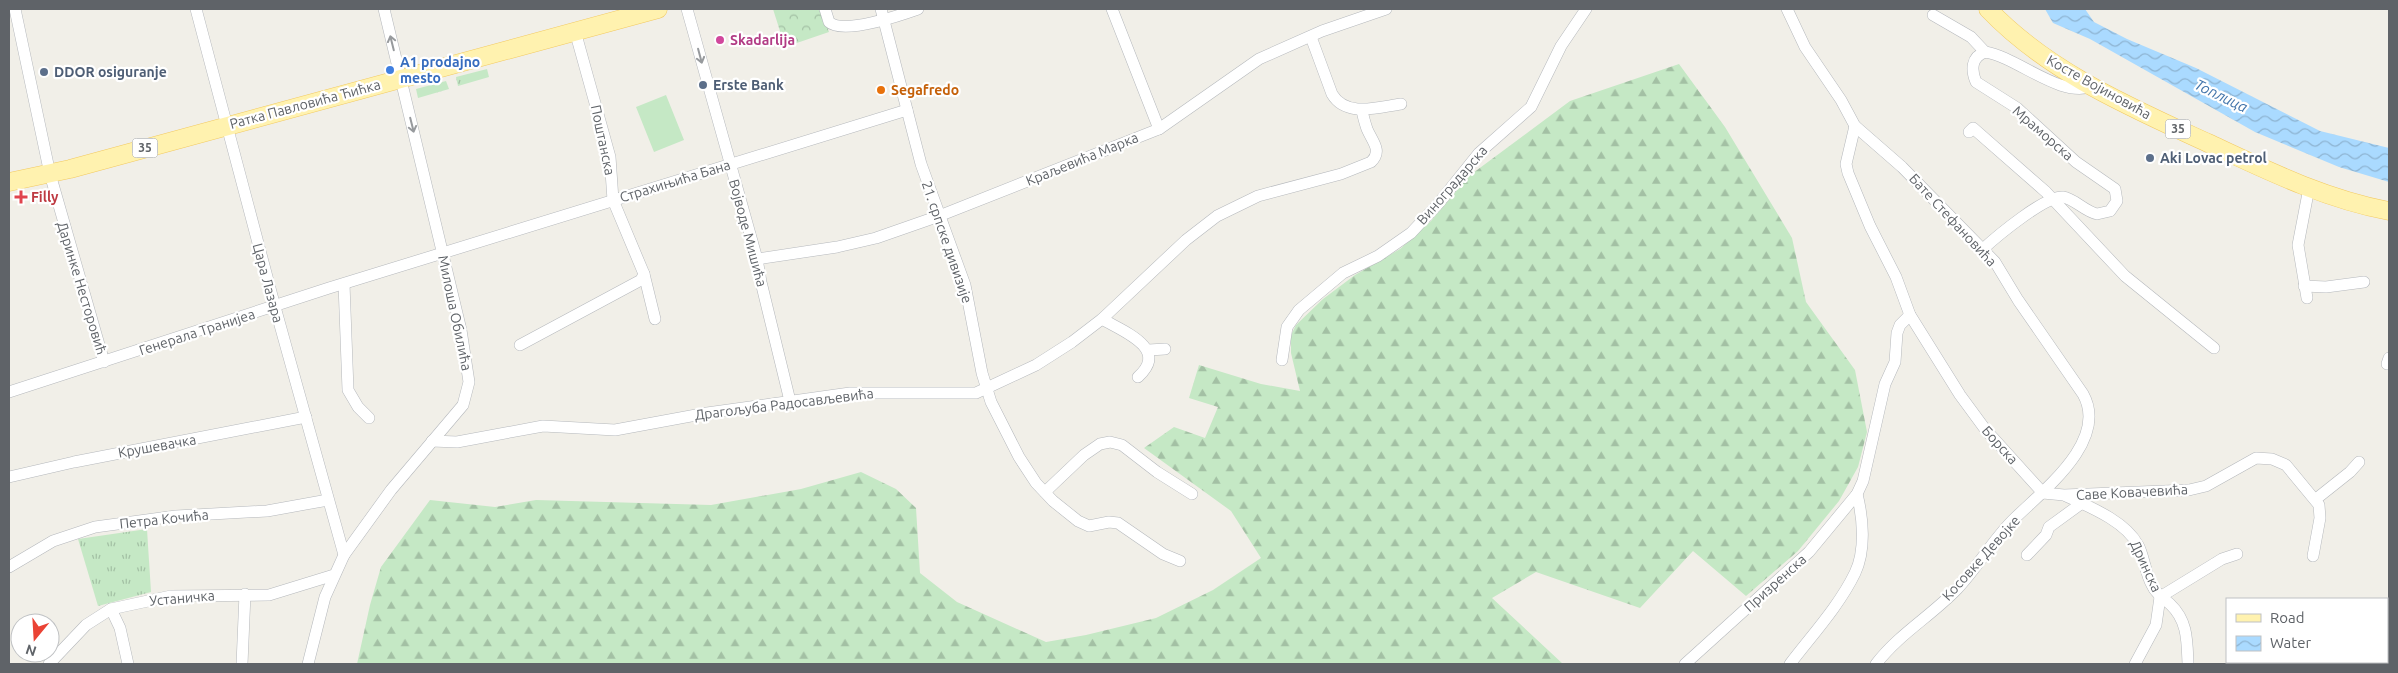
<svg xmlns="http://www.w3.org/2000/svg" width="2398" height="673" font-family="Ubuntu,sans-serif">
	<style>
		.grass { fill: url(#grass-tufts) }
		.forest { fill: url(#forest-firs) }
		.park { fill: url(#park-crowns) }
		.garden { fill: #c5e8c5 }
		.water { fill: url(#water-waves) }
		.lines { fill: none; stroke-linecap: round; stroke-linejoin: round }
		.street-casing { stroke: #b5b8bc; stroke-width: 12 }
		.primary-casing { stroke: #f2c960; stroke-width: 19 }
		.street { stroke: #fff; stroke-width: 11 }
		.primary { stroke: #fff2af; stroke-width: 18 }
		.oneway { stroke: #979a9d }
		.hotel-dot { fill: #d1479c; stroke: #fff; stroke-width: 2 }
		.shop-dot { fill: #3f7fe0; stroke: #fff; stroke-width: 2 }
		.service-dot { fill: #5c6f8a; stroke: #fff; stroke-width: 2 }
		.food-dot { fill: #e8710a; stroke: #fff; stroke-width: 2 }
		.health-dot { fill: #e0444e; stroke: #fff; stroke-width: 2 }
		.labels { text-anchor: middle; stroke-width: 4.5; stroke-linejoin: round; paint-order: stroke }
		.shield { fill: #fff; stroke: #8f9295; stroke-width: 1 }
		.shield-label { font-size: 12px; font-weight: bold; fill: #5f6368 }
		.hotel-label { font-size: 14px; font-weight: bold; fill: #b23c85; stroke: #fff; text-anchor: start }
		.shop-label { font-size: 14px; font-weight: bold; fill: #366cbe; stroke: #fff; text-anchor: start }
		.service-label { font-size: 14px; font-weight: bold; fill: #4e5e75; stroke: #fff; text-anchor: start }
		.street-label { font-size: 14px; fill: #5f6368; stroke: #fff }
		.food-label { font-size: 14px; font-weight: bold; fill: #c56008; stroke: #fff; text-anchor: start }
		.health-label { font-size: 14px; font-weight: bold; fill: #be3a42; stroke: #fff; text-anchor: start }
		.water-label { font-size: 15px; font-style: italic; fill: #4174aa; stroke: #fff }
	</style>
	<defs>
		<pattern id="grass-tufts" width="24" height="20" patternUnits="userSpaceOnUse" patternTransform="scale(1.25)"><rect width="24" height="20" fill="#c5e8c5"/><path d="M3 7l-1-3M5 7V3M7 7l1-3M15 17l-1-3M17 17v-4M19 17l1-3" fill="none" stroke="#a3c0a4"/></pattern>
		<pattern id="forest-firs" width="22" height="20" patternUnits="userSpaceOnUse" patternTransform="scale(1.25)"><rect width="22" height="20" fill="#c5e8c5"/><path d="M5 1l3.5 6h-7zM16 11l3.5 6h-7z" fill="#a3c0a4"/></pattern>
		<pattern id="park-crowns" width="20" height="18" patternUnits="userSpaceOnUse" patternTransform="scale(1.25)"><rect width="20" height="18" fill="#c5e8c5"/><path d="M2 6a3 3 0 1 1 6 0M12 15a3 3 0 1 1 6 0" fill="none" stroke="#a3c0a4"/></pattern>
		<pattern id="water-waves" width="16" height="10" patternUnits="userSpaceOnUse" patternTransform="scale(1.25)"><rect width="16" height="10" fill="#aadaff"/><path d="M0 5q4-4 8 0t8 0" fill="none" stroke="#8eb4d2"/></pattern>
	</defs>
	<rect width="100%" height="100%" fill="#f1efe8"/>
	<g class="grass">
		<path d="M487 69 489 77 458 86 456 77Z"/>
		<path d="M446 81 449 89 418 98 416 89Z"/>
		<path d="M147 529 151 592 98 606 78 539Z"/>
	</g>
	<path class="forest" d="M1679 64 1725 127 1792 238 1806 302 1855 370 1867 432 1858 467 1839 501 1798 551 1746 596 1693 551 1640 608 1536 572 1492 598 1563 664H357L370 605 381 567 430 500 495 507 536 500 711 505 801 489 861 472 896 489 916 508 920 573 957 602 1046 642 1086 635 1156 618 1213 590 1261 558 1231 511 1144 448 1174 427 1205 438 1218 407 1189 398 1199 365 1261 384 1300 391 1291 353V335L1296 325 1323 299 1355 275 1400 249 1431 221 1469 176 1570 101Z"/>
	<path class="park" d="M773 9H821L829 32 785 47Z"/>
	<path class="garden" d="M666 95 684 140 654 152 636 107Z"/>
	<path class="water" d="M2045 9H2085L2094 22 2127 39 2196 68 2320 131 2389 148V182L2339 167 2255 132 2090 39 2053 23Z"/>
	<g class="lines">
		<defs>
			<g id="street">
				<path d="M15 9 50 174 104 362"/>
				<path d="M196 9 275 307 344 555"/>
				<path d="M687 9 757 259 761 282 790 401"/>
				<path d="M825 9 829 22C843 35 901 15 918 9"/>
				<path d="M881 9 921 164 965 285 982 373 991 402 1019 457 1036 483 1053 501 1078 521 1089 526 1109 522 1118 523 1163 554 1180 561"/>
				<path d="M1112 9 1159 129"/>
				<path d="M1787 9 1805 47 1841 100 1855 126 1902 167 1995 262 2018 300 2083 394C2109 440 2045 489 2015 518 1993 539 1978 567 1957 589 1931 616 1899 634 1876 664"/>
				<path d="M1933 15 1971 37 1985 52"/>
				<path d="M575 31 610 157 613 200 644 274 655 319"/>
				<path d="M1311 37 1332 94C1346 118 1379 107 1401 104"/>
				<path d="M1855 126 1846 164 1848 173 1870 226 1896 277 1910 315 1960 395 1985 429 2043 493"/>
				<path d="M1969 132 1973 128 2046 192 2125 276 2214 348"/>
				<path d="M1983 249C1996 237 2046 195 2063 197 2075 199 2084 211 2097 214L2110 211 2117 201 2115 189 2076 162 2017 108 1976 82C1971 70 1971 57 1985 52 2018 57 2060 99 2093 86"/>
				<path d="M757 259 837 247 876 238 939 216 1121 144 1159 129 1259 59 1322 31 1386 9"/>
				<path d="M344 284 348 390 358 407 369 418"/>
				<path d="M2304 286 2326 287 2364 282"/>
				<path d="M2307 298 2298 245 2309 188"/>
				<path d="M1102 319C1122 331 1170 348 1138 377"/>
				<path d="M520 345 641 280 644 274"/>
				<path d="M1149 350 1165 349"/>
				<path d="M1282 360 1287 327 1299 310 1343 273 1378 256 1411 233 1438 204 1479 153 1531 107 1561 46 1586 9"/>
				<path d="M2387 364 2389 358"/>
				<path d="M9 392 329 288 907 110"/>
				<path d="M432 441 457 442 543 426 615 430 707 413 850 393H976L1036 365 1072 342 1102 319 1186 240 1217 216 1258 196 1341 174 1371 162C1383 151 1372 141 1367 129 1365 123 1363 116 1362 110"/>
				<path d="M9 477 74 462 306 417"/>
				<path d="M1045 492 1084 455 1100 444 1110 442 1122 445 1157 472 1192 494"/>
				<path d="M2043 493 2064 495 2189 490 2206 486 2256 458 2272 459 2286 465 2319 505 2320 518 2313 556"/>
				<path d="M2066 496C2090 507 2125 521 2138 545 2144 555 2145 573 2152 585 2156 594 2163 598 2170 604 2188 621 2187 641 2188 664"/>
				<path d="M2316 499 2350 472 2359 462"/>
				<path d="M2027 555 2046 535 2049 527 2082 503"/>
				<path d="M9 567 53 541 95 527 176 516 267 511 328 500"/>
				<path d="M2160 597 2222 559 2237 554"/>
				<path d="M111 609 120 628 128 664"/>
				<path d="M49 664 86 625 111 609 171 596 269 595 334 575"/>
				<path d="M242 664 245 594"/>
				<path d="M308 664 325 597 344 555 391 490 463 405 469 382 461 330 384 9"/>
				<path d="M1685 664 1809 552 1857 494 1863 481 1885 384 1895 362 1897 333 1900 325 1910 315"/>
				<path d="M1790 664C1812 635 1839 606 1855 573 1866 550 1863 518 1857 494"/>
				<path d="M2135 664 2156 625 2160 597"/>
			</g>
			<g id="primary">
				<path d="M1988 9C2048 72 2130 107 2208 143 2266 170 2325 199 2389 211"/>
				<path d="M9 182 70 169 658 9"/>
			</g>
		</defs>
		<use href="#street" class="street-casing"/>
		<use href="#primary" class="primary-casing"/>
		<use href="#street" class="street"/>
		<use href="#primary" class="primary"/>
	</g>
	<defs><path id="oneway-shaft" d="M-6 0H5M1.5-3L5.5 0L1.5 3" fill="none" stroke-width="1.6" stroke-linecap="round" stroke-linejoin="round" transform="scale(1.25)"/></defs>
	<g class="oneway">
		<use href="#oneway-shaft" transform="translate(392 43) rotate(-104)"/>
		<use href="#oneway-shaft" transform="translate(700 56) rotate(75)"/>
		<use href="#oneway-shaft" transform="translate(412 125) rotate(76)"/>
	</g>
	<circle class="hotel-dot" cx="720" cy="40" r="5"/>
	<circle class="shop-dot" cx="390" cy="70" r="5"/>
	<g class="service-dot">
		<circle cx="44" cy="72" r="5"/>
		<circle cx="703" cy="85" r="5"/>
		<circle cx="2150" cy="158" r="5"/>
	</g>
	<circle class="food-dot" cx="881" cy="90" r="5"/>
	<path class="health-dot" d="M18.5 189.5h5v5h5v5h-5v5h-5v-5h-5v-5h5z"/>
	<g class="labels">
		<g class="shield">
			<rect x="2165.5" y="119.5" width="25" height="19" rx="4"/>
			<rect x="132.5" y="138.5" width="25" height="19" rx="4"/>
		</g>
		<g class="shield-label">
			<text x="2178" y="133">35</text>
			<text x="145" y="152">35</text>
		</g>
		<g class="hotel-label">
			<text x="730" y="45">Skadarlija</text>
		</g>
		<g class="shop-label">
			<text x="400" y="67">A1 prodajno<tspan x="400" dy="16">mesto</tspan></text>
		</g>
		<g class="service-label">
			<text x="54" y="77">DDOR osiguranje</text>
			<text x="713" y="90">Erste Bank</text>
			<text x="2160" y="163">Aki Lovac petrol</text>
		</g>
		<g class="street-label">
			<text transform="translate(2099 87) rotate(29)" y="5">Косте Војиновића</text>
			<text transform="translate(305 104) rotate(-15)" y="5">Ратка Павловића Ћићка</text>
			<text transform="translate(2043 133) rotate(41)" y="5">Мраморска</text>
			<text transform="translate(603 140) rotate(78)" y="5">Поштанска</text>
			<text transform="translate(1082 159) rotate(-22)" y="5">Краљевића Марка</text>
			<text transform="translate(675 181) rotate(-17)" y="5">Страхињића Бана</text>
			<text transform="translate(1452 185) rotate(-49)" y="5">Виноградарска</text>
			<text transform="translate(1953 220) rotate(47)" y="5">Бате Стефановића</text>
			<text transform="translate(748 233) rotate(75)" y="5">Војводе Мишића</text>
			<text transform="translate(947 242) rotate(71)" y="5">21. српске дивизије</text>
			<text transform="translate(268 283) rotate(75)" y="5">Цара Лазара</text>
			<text transform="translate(82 288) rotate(73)" y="5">Даринке Несторовић</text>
			<text transform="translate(455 313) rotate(78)" y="5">Милоша Обилића</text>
			<text transform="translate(197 332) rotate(-18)" y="5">Генерала Транијеа</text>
			<text transform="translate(784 404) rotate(-7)" y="5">Драгољуба Радосављевића</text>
			<text transform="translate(2000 445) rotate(48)" y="5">Борска</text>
			<text transform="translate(157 446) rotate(-10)" y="5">Крушевачка</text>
			<text transform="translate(2132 492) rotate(-3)" y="5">Саве Ковачевића</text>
			<text transform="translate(164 519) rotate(-6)" y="5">Петра Кочића</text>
			<text transform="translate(1981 558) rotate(-48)" y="5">Косовке Девојке</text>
			<text transform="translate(2146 566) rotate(65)" y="5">Дринска</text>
			<text transform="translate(1775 583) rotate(-42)" y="5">Призренска</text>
			<text transform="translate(182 598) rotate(-5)" y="5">Устаничка</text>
		</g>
		<g class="food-label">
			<text x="891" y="95">Segafredo</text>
		</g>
		<g class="health-label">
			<text x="31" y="202">Filly</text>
		</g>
		<g class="water-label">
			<text transform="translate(2221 96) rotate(26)" y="5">Топлица</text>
		</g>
	</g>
	<rect width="2398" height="673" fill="none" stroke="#5f6368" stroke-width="20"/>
	<rect x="2226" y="598" width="162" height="65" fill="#ffffff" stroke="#bfc1c3"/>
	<rect x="2236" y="614" width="25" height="8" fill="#fff2af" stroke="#bfc1c3"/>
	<text x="2270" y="623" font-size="15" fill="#5f6368">Road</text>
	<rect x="2236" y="636" width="25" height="15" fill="url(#water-waves)" stroke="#bfc1c3"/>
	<text x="2270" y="648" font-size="15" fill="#5f6368">Water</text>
	<g transform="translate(35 638) rotate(198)"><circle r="24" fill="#ffffff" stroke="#bfc1c3"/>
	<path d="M0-4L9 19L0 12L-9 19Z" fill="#ea4335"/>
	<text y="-8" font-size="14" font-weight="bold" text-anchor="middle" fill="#5f6368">N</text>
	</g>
</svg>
